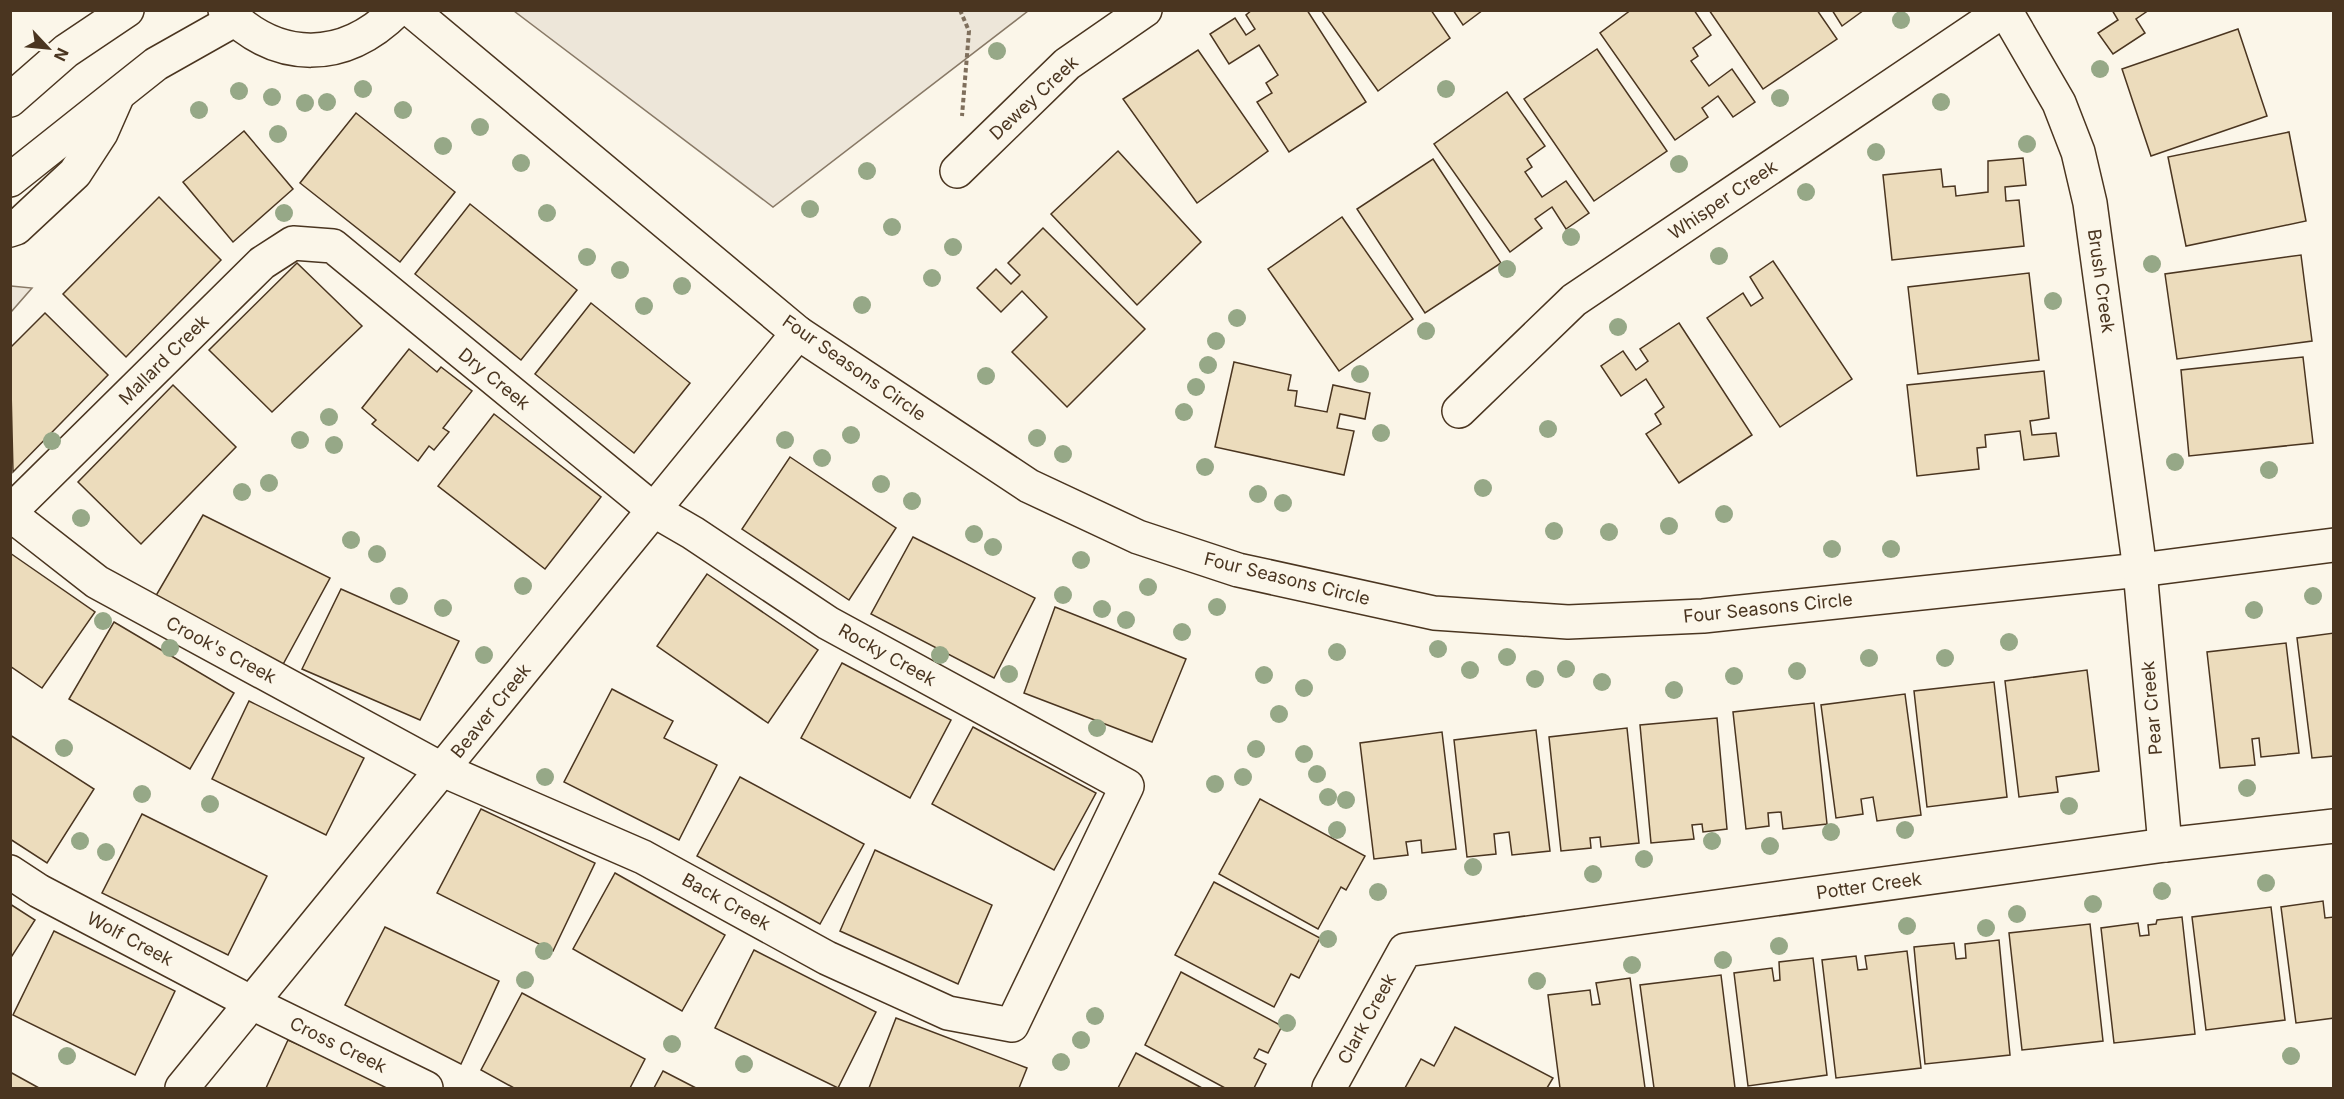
<svg xmlns="http://www.w3.org/2000/svg" width="2344" height="1099" font-family="Inter,sans-serif">
	<style>
		.green { fill: #ede6d9; stroke: #887966; stroke-width: 1.5 }
		.building { fill: #ecdcbc; stroke: #4a3520; stroke-width: 1.5 }
		.lines { fill: none; stroke-linecap: round; stroke-linejoin: round }
		.street-casing { stroke: #4a3520; stroke-width: 36 }
		.path { stroke: #7f6f5c; stroke-width: 4; stroke-dasharray: 4.5 3; stroke-linecap: butt }
		.street { stroke: #fbf6e9; stroke-width: 33 }
		.tree { fill: #96a887 }
		.labels { text-anchor: middle; stroke-width: 4.5; stroke-linejoin: round; paint-order: stroke }
		.street-label { font-size: 18px; fill: #4a3520; stroke: #fbf6e9 }
	</style>
	<rect width="100%" height="100%" fill="#fbf6e9"/>
	<g class="green">
		<path d="M514 11H1028L773 207Z"/>
		<path d="M11 286 32 288 11 312 10 286Z"/>
	</g>
	<g class="building">
		<path d="M1252 10H1307L1366 102 1289 152 1257 102 1272 93 1266 83 1278 75 1259 45 1229 64 1210 34 1235 18 1246 35 1255 29 1246 15Z"/>
		<path d="M1321 10H1431L1450 38 1378 91Z"/>
		<path d="M1453 10H1483L1463 25Z"/>
		<path d="M1631 10H1694L1711 35 1693 48 1698 56 1691 61 1709 86 1732 69 1755 102 1733 117 1718 96 1702 108 1708 117 1675 140 1600 33Z"/>
		<path d="M1709 10H1817L1837 39 1763 89Z"/>
		<path d="M1832 10H1864L1842 26Z"/>
		<path d="M2112 10H2149L2136 19 2145 33 2113 54 2098 33 2118 20Z"/>
		<path d="M2238 29 2267 116 2151 156 2122 69Z"/>
		<path d="M1597 49 1667 151 1594 201 1524 99Z"/>
		<path d="M1198 50 1268 151 1197 203 1123 99Z"/>
		<path d="M1507 92 1545 146 1527 159 1532 167 1525 172 1542 197 1566 181 1589 213 1566 229 1552 207 1535 219 1542 228 1510 252 1434 144Z"/>
		<path d="M356 113 455 192 400 262 300 183Z"/>
		<path d="M244 131 293 189 233 242 183 182Z"/>
		<path d="M2289 132 2306 221 2186 246 2168 157Z"/>
		<path d="M1118 151 1201 242 1137 305 1051 214Z"/>
		<path d="M2023 158 2026 185 2005 187 2006 201 2019 200 2024 246 1892 260 1883 175 1941 169 1943 187 1955 186 1956 196 1988 192V161Z"/>
		<path d="M1433 159 1501 263 1425 313 1357 209Z"/>
		<path d="M159 197 221 260 126 357 63 294Z"/>
		<path d="M470 204 577 290 521 360 415 274Z"/>
		<path d="M1342 217 1413 319 1339 371 1268 269Z"/>
		<path d="M1043 228 1145 329 1067 407 1012 352 1047 317 1022 291 1001 312 977 288 996 269 1011 284 1020 275 1008 263Z"/>
		<path d="M2301 255 2312 341 2177 359 2165 274Z"/>
		<path d="M1773 261 1852 379 1780 427 1707 318 1743 293 1751 306 1763 298 1750 277Z"/>
		<path d="M297 263 362 326 272 412 209 350Z"/>
		<path d="M2029 273 2039 360 1918 374 1908 287Z"/>
		<path d="M591 303 690 383 634 453 535 374Z"/>
		<path d="M45 313 108 375 13 472 10 348Z"/>
		<path d="M1679 323 1752 435 1679 483 1646 434 1661 424 1655 414 1664 407 1646 379 1621 396 1601 366 1623 351 1636 370 1648 361 1640 349Z"/>
		<path d="M409 349 437 372 441 367 472 391 443 428 449 432 434 450 429 446 418 461 372 424 376 420 362 408Z"/>
		<path d="M2303 357 2313 443 2189 456 2181 370Z"/>
		<path d="M1234 362 1291 375 1288 390 1297 391 1295 406 1327 412 1333 385 1370 393 1365 419 1340 414 1337 428 1354 431 1344 475 1215 447Z"/>
		<path d="M2044 371 2049 418 2030 421 2032 435 2056 433 2059 456 2024 460 2020 431 1985 435 1986 447 1977 448 1979 469 1917 476 1907 385Z"/>
		<path d="M173 385 236 447 141 544 78 482Z"/>
		<path d="M494 414 601 497 545 569 438 486Z"/>
		<path d="M790 457 896 528 849 600 742 529Z"/>
		<path d="M203 515 330 578 281 668 154 599Z"/>
		<path d="M913 537 1035 598 994 678 871 614Z"/>
		<path d="M10 553 95 612 42 688 10 666Z"/>
		<path d="M707 574 818 650 768 723 657 646Z"/>
		<path d="M341 589 459 641 420 720 302 669Z"/>
		<path d="M1055 607 1186 659 1152 742 1024 693Z"/>
		<path d="M114 622 234 693 190 769 69 699Z"/>
		<path d="M2334 633V756L2312 758 2297 638Z"/>
		<path d="M2286 643 2299 753 2261 757 2259 738 2252 739 2255 765 2220 768 2207 652Z"/>
		<path d="M842 663 951 720 910 798 801 738Z"/>
		<path d="M2087 670 2099 771 2056 777 2058 792 2019 797 2005 681Z"/>
		<path d="M1994 682 2007 797 1927 807 1914 691Z"/>
		<path d="M612 689 673 721 664 738 717 765 679 840 564 782Z"/>
		<path d="M1905 694 1921 815 1877 821 1873 797 1861 799 1863 814 1836 818 1821 705Z"/>
		<path d="M249 701 364 758 326 835 212 779Z"/>
		<path d="M1814 703 1827 824 1783 829 1781 812 1768 813 1769 826 1746 829 1733 712Z"/>
		<path d="M1717 718 1727 829 1703 832 1702 824 1692 825 1694 839 1651 843 1640 725Z"/>
		<path d="M973 727 1096 793 1054 870 932 804Z"/>
		<path d="M1627 728 1639 843 1601 847 1600 837 1590 838 1591 848 1561 851 1549 737Z"/>
		<path d="M1536 730 1550 851 1512 855 1509 832 1494 834 1496 854 1467 857 1454 740Z"/>
		<path d="M1442 732 1456 849 1422 853 1421 840 1406 842 1408 855 1374 859 1360 743Z"/>
		<path d="M10 735 94 789 47 863 10 839Z"/>
		<path d="M740 777 864 844 820 924 697 856Z"/>
		<path d="M1260 799 1365 856 1346 890 1341 887 1318 929 1219 874Z"/>
		<path d="M481 809 595 863 553 951 437 893Z"/>
		<path d="M142 814 267 876 228 955 102 893Z"/>
		<path d="M875 850 992 905 958 984 840 931Z"/>
		<path d="M615 873 725 935 682 1011 573 949Z"/>
		<path d="M1214 882 1320 938 1299 978 1291 974 1274 1007 1175 955Z"/>
		<path d="M2323 901 2325 918 2334 917V1018L2296 1023 2281 907Z"/>
		<path d="M10 904 35 920 10 959Z"/>
		<path d="M2271 907 2285 1020 2206 1030 2192 917Z"/>
		<path d="M2182 917 2195 1034 2114 1043 2101 928 2138 923 2140 936 2149 935 2148 925 2156 924 2157 920Z"/>
		<path d="M2090 924 2103 1041 2022 1050 2009 933Z"/>
		<path d="M385 927 499 981 461 1064 345 1005Z"/>
		<path d="M54 931 175 991 135 1075 13 1015Z"/>
		<path d="M1999 940 2010 1055 1925 1064 1914 947 1954 943 1956 959 1966 958 1965 944Z"/>
		<path d="M754 950 876 1012 838 1088 715 1028Z"/>
		<path d="M1907 951 1921 1068 1836 1078 1822 960 1856 956 1858 970 1867 969 1865 956Z"/>
		<path d="M1813 958 1827 1075 1748 1086 1734 973 1772 968 1774 981 1780 980 1779 962Z"/>
		<path d="M1181 972 1282 1026 1268 1053 1259 1049 1254 1058 1266 1064 1254 1088H1225L1145 1045Z"/>
		<path d="M1721 975 1735 1088H1654L1640 985Z"/>
		<path d="M1630 978 1645 1088H1560L1548 995 1590 990 1592 1005 1600 1004 1596 983Z"/>
		<path d="M522 993 645 1059 630 1088H514L481 1070Z"/>
		<path d="M896 1018 1027 1068 1019 1088H869Z"/>
		<path d="M1455 1027 1553 1078 1547 1088H1405L1421 1059 1434 1066Z"/>
		<path d="M288 1040 397 1088H266Z"/>
		<path d="M1136 1053 1202 1088H1118Z"/>
		<path d="M663 1071 696 1088H654Z"/>
		<path d="M10 1072 39 1088H10Z"/>
	</g>
	<g class="lines">
		<defs>
			<g id="street">
				<path d="M225 10C278 64 344 63 397 10"/>
				<path d="M411 10 798 333 1029 486 1138 537 1238 570 1434 613 1568 622 1703 616 2140 570 2334 545"/>
				<path d="M2005 10 2059 103 2078 152 2090 203 2140 570 2165 845"/>
				<path d="M10 100 66 51 127 10"/>
				<path d="M957 171 1067 64 1145 10"/>
				<path d="M10 180 156 64 234 20"/>
				<path d="M10 230 16 228 75 173 101 133 116 99"/>
				<path d="M1459 411 1574 300 2004 10"/>
				<path d="M10 512 262 263 293 243 333 246 655 511 693 533 828 623 1127 786 1012 1025 948 1013 827 958 643 857 443 770 97 582 10 514"/>
				<path d="M10 872 39 891 250 1002 426 1088"/>
				<path d="M182 1088 798 333"/>
				<path d="M1329 1088 1405 950 2165 845 2334 826"/>
			</g>
		</defs>
		<use href="#street" class="street-casing"/>
		<path class="path" d="M960 10 969 31 962 116"/>
		<use href="#street" class="street"/>
	</g>
	<g class="tree">
		<circle cx="1901" cy="20" r="9"/>
		<circle cx="997" cy="51" r="9"/>
		<circle cx="2100" cy="69" r="9"/>
		<circle cx="363" cy="89" r="9"/>
		<circle cx="1446" cy="89" r="9"/>
		<circle cx="239" cy="91" r="9"/>
		<circle cx="272" cy="97" r="9"/>
		<circle cx="1780" cy="98" r="9"/>
		<circle cx="327" cy="102" r="9"/>
		<circle cx="1941" cy="102" r="9"/>
		<circle cx="305" cy="103" r="9"/>
		<circle cx="199" cy="110" r="9"/>
		<circle cx="403" cy="110" r="9"/>
		<circle cx="480" cy="127" r="9"/>
		<circle cx="278" cy="134" r="9"/>
		<circle cx="2027" cy="144" r="9"/>
		<circle cx="443" cy="146" r="9"/>
		<circle cx="1876" cy="152" r="9"/>
		<circle cx="521" cy="163" r="9"/>
		<circle cx="1679" cy="164" r="9"/>
		<circle cx="867" cy="171" r="9"/>
		<circle cx="1806" cy="192" r="9"/>
		<circle cx="810" cy="209" r="9"/>
		<circle cx="284" cy="213" r="9"/>
		<circle cx="547" cy="213" r="9"/>
		<circle cx="892" cy="227" r="9"/>
		<circle cx="1571" cy="237" r="9"/>
		<circle cx="953" cy="247" r="9"/>
		<circle cx="1719" cy="256" r="9"/>
		<circle cx="587" cy="257" r="9"/>
		<circle cx="2152" cy="264" r="9"/>
		<circle cx="1507" cy="269" r="9"/>
		<circle cx="620" cy="270" r="9"/>
		<circle cx="932" cy="278" r="9"/>
		<circle cx="682" cy="286" r="9"/>
		<circle cx="2053" cy="301" r="9"/>
		<circle cx="862" cy="305" r="9"/>
		<circle cx="644" cy="306" r="9"/>
		<circle cx="1237" cy="318" r="9"/>
		<circle cx="1618" cy="327" r="9"/>
		<circle cx="1426" cy="331" r="9"/>
		<circle cx="1216" cy="341" r="9"/>
		<circle cx="1208" cy="365" r="9"/>
		<circle cx="1360" cy="374" r="9"/>
		<circle cx="986" cy="376" r="9"/>
		<circle cx="1196" cy="387" r="9"/>
		<circle cx="1184" cy="412" r="9"/>
		<circle cx="329" cy="417" r="9"/>
		<circle cx="1548" cy="429" r="9"/>
		<circle cx="1381" cy="433" r="9"/>
		<circle cx="851" cy="435" r="9"/>
		<circle cx="1037" cy="438" r="9"/>
		<circle cx="300" cy="440" r="9"/>
		<circle cx="785" cy="440" r="9"/>
		<circle cx="52" cy="441" r="9"/>
		<circle cx="334" cy="445" r="9"/>
		<circle cx="1063" cy="454" r="9"/>
		<circle cx="822" cy="458" r="9"/>
		<circle cx="2175" cy="462" r="9"/>
		<circle cx="1205" cy="467" r="9"/>
		<circle cx="2269" cy="470" r="9"/>
		<circle cx="269" cy="483" r="9"/>
		<circle cx="881" cy="484" r="9"/>
		<circle cx="1483" cy="488" r="9"/>
		<circle cx="242" cy="492" r="9"/>
		<circle cx="1258" cy="494" r="9"/>
		<circle cx="912" cy="501" r="9"/>
		<circle cx="1283" cy="503" r="9"/>
		<circle cx="1724" cy="514" r="9"/>
		<circle cx="81" cy="518" r="9"/>
		<circle cx="1669" cy="526" r="9"/>
		<circle cx="1554" cy="531" r="9"/>
		<circle cx="1609" cy="532" r="9"/>
		<circle cx="974" cy="534" r="9"/>
		<circle cx="351" cy="540" r="9"/>
		<circle cx="993" cy="547" r="9"/>
		<circle cx="1832" cy="549" r="9"/>
		<circle cx="1891" cy="549" r="9"/>
		<circle cx="377" cy="554" r="9"/>
		<circle cx="1081" cy="560" r="9"/>
		<circle cx="523" cy="586" r="9"/>
		<circle cx="1148" cy="587" r="9"/>
		<circle cx="1063" cy="595" r="9"/>
		<circle cx="399" cy="596" r="9"/>
		<circle cx="2313" cy="596" r="9"/>
		<circle cx="1217" cy="607" r="9"/>
		<circle cx="443" cy="608" r="9"/>
		<circle cx="1102" cy="609" r="9"/>
		<circle cx="2254" cy="610" r="9"/>
		<circle cx="1126" cy="620" r="9"/>
		<circle cx="103" cy="621" r="9"/>
		<circle cx="1182" cy="632" r="9"/>
		<circle cx="2009" cy="642" r="9"/>
		<circle cx="170" cy="648" r="9"/>
		<circle cx="1438" cy="649" r="9"/>
		<circle cx="1337" cy="652" r="9"/>
		<circle cx="484" cy="655" r="9"/>
		<circle cx="940" cy="655" r="9"/>
		<circle cx="1507" cy="657" r="9"/>
		<circle cx="1869" cy="658" r="9"/>
		<circle cx="1945" cy="658" r="9"/>
		<circle cx="1566" cy="669" r="9"/>
		<circle cx="1470" cy="670" r="9"/>
		<circle cx="1797" cy="671" r="9"/>
		<circle cx="1009" cy="674" r="9"/>
		<circle cx="1264" cy="675" r="9"/>
		<circle cx="1734" cy="676" r="9"/>
		<circle cx="1535" cy="679" r="9"/>
		<circle cx="1602" cy="682" r="9"/>
		<circle cx="1304" cy="688" r="9"/>
		<circle cx="1674" cy="690" r="9"/>
		<circle cx="1279" cy="714" r="9"/>
		<circle cx="1097" cy="728" r="9"/>
		<circle cx="64" cy="748" r="9"/>
		<circle cx="1256" cy="749" r="9"/>
		<circle cx="1304" cy="754" r="9"/>
		<circle cx="1317" cy="774" r="9"/>
		<circle cx="545" cy="777" r="9"/>
		<circle cx="1243" cy="777" r="9"/>
		<circle cx="1215" cy="784" r="9"/>
		<circle cx="2247" cy="788" r="9"/>
		<circle cx="142" cy="794" r="9"/>
		<circle cx="1328" cy="797" r="9"/>
		<circle cx="1346" cy="800" r="9"/>
		<circle cx="210" cy="804" r="9"/>
		<circle cx="2069" cy="806" r="9"/>
		<circle cx="1337" cy="830" r="9"/>
		<circle cx="1905" cy="830" r="9"/>
		<circle cx="1831" cy="832" r="9"/>
		<circle cx="80" cy="841" r="9"/>
		<circle cx="1712" cy="841" r="9"/>
		<circle cx="1770" cy="846" r="9"/>
		<circle cx="106" cy="852" r="9"/>
		<circle cx="1644" cy="859" r="9"/>
		<circle cx="1473" cy="867" r="9"/>
		<circle cx="1593" cy="874" r="9"/>
		<circle cx="2266" cy="883" r="9"/>
		<circle cx="2162" cy="891" r="9"/>
		<circle cx="1378" cy="892" r="9"/>
		<circle cx="2093" cy="904" r="9"/>
		<circle cx="2017" cy="914" r="9"/>
		<circle cx="1907" cy="926" r="9"/>
		<circle cx="1986" cy="928" r="9"/>
		<circle cx="1328" cy="939" r="9"/>
		<circle cx="1779" cy="946" r="9"/>
		<circle cx="544" cy="951" r="9"/>
		<circle cx="1723" cy="960" r="9"/>
		<circle cx="1632" cy="965" r="9"/>
		<circle cx="525" cy="980" r="9"/>
		<circle cx="1537" cy="981" r="9"/>
		<circle cx="1095" cy="1016" r="9"/>
		<circle cx="1287" cy="1023" r="9"/>
		<circle cx="1081" cy="1040" r="9"/>
		<circle cx="672" cy="1044" r="9"/>
		<circle cx="67" cy="1056" r="9"/>
		<circle cx="2291" cy="1056" r="9"/>
		<circle cx="1061" cy="1062" r="9"/>
		<circle cx="744" cy="1064" r="9"/>
	</g>
	<g class="labels">
		<g class="street-label">
			<text transform="translate(1034 98) rotate(-43)" y="6">Dewey Creek</text>
			<text transform="translate(1723 200) rotate(-34)" y="6">Whisper Creek</text>
			<text transform="translate(2101 281) rotate(82)" y="6">Brush Creek</text>
			<text transform="translate(164 360) rotate(-45)" y="6">Mallard Creek</text>
			<text transform="translate(854 368) rotate(35)" y="6">Four Seasons Circle</text>
			<text transform="translate(494 379) rotate(39)" y="6">Dry Creek</text>
			<text transform="translate(1287 579) rotate(14)" y="6">Four Seasons Circle</text>
			<text transform="translate(1768 608) rotate(-6)" y="6">Four Seasons Circle</text>
			<text transform="translate(221 650) rotate(28)" y="6">Crook's Creek</text>
			<text transform="translate(887 655) rotate(29)" y="6">Rocky Creek</text>
			<text transform="translate(2152 708) rotate(-95)" y="6">Pear Creek</text>
			<text transform="translate(491 711) rotate(-51)" y="6">Beaver Creek</text>
			<text transform="translate(1869 886) rotate(-8)" y="6">Potter Creek</text>
			<text transform="translate(726 902) rotate(29)" y="6">Back Creek</text>
			<text transform="translate(130 939) rotate(28)" y="6">Wolf Creek</text>
			<text transform="translate(1367 1019) rotate(-61)" y="6">Clark Creek</text>
			<text transform="translate(338 1045) rotate(26)" y="6">Cross Creek</text>
		</g>
	</g>
	<rect width="2344" height="1099" fill="none" stroke="#4a3520" stroke-width="24"/>
	<g transform="translate(48 48) rotate(116)" stroke="#fbf6e9" stroke-width="4.5" paint-order="stroke">
	<path d="M0-4.5L10 22L0 15L-10 22Z" fill="#4a3520"/>
	<text y="-9" font-size="16" font-weight="bold" text-anchor="middle" fill="#4a3520">N</text>
	</g>
</svg>
